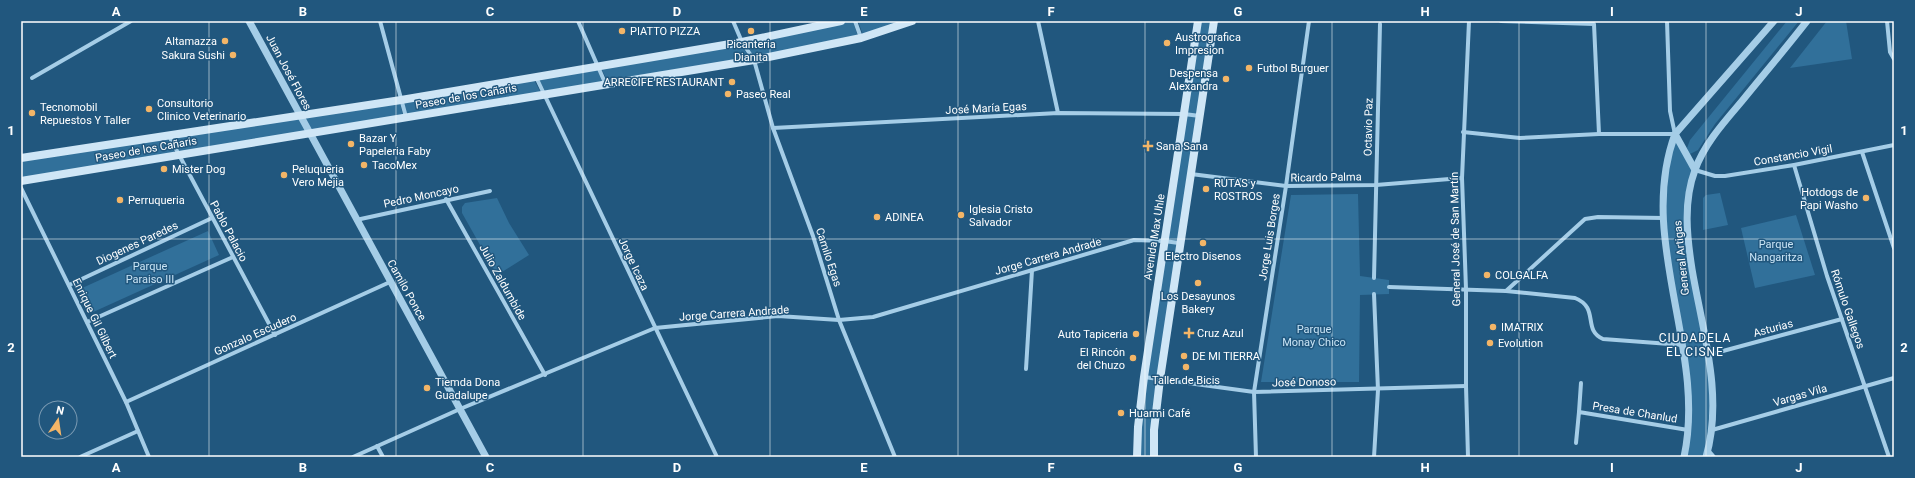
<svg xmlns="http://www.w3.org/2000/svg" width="1915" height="478" font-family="Roboto,sans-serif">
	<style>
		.green { fill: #31709a }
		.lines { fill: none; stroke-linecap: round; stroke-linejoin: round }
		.minor { stroke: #a5cde7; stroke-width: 4 }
		.tertiary { stroke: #a5cde7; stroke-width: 7 }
		.secondary { stroke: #cfe6f6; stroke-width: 8 }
		.grid { fill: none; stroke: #fff; stroke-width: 1; stroke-opacity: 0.55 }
		.poi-dot { fill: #f3b567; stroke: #21577e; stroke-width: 1.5 }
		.labels { text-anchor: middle; stroke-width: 3; stroke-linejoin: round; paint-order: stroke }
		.poi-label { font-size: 11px; fill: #fff; stroke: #21577e; text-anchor: start }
		.street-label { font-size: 11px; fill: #fff; stroke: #21577e }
		.park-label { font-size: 11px; fill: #c9e4f5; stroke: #21577e }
		.neighbourhood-label { font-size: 12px; letter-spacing: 1px; fill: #fff; stroke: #21577e }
		.neatline { fill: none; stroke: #fff; stroke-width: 1.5 }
		.grid-label { font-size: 13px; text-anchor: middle; font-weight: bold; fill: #fff }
	</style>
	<rect width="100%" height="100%" fill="#21577e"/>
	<g class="green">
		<path d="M850 21H853L858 37 755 58 745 43Z"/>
		<path d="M858 21H903L863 35Z"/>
		<path d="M1198 21H1214L1179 243 1154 457H1137L1138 427Z"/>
		<path d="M1787 21H1799L1715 124 1698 150 1690 154 1687 148 1690 140Z"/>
		<path d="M1827 21H1846L1852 59 1790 68Z"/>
		<path d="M741 45 750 58 608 82 601 68Z"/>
		<path d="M597 69 603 83 545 91 539 79Z"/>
		<path d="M534 80 541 93 407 115 402 102Z"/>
		<path d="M400 103 403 115 311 131 304 117Z"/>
		<path d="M299 118 307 132 180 152 171 138Z"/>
		<path d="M1675 134 1695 170 1687 214 1711 384 1706 457H1684L1689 393 1670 269 1664 190Z"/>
		<path d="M167 138 175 153 21 179V160Z"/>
		<path d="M1720 193 1728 225 1703 230V198L1706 195Z"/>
		<path d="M1358 194 1360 276 1389 280V294L1360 295 1359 382H1261L1291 195Z"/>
		<path d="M497 198 509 223 529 255 497 275 462 213V207L465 203Z"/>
		<path d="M1796 215 1815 275 1755 288 1741 228Z"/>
		<path d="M208 231 219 255 91 313 80 289Z"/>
	</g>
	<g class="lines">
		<g class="minor">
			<path d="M380 21 406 117"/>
			<path d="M578 21 606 85"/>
			<path d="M733 21 742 42 754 60 773 128 813 236 839 320 895 457"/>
			<path d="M855 21 861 38"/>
			<path d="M1038 21 1058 113"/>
			<path d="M1501 21 1594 24 1599 134"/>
			<path d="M1887 21 1890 52 1894 59"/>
			<path d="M536 77 717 457"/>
			<path d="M32 78 131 21"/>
			<path d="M773 128 1058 113 1184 114 1200 116"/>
			<path d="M1463 132 1520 138 1599 134H1675L1670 111 1667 21"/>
			<path d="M169 136 275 335"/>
			<path d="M1862 152 1894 248"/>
			<path d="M1794 165 1827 276 1889 457"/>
			<path d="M1695 170 1715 176H1725L1794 165 1894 145"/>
			<path d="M1191 174 1286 186 1376 185 1462 178"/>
			<path d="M21 188 126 402 149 457"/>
			<path d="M446 199 545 375"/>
			<path d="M356 220 490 191"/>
			<path d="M1374 278 1380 24"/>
			<path d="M69 285 212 218"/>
			<path d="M1389 287 1506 291 1585 219 1598 217 1664 218"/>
			<path d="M1506 291 1575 298C1600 308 1582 330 1603 339L1683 345"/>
			<path d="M87 322 233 257"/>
			<path d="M1708 355 1842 319"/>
			<path d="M1026 369 1032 270"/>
			<path d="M1144 377 1254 392 1466 386"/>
			<path d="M126 402 390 282"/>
			<path d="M1579 412 1581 383"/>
			<path d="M1712 430 1894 378"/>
			<path d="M1576 443 1579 412 1688 430"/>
			<path d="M377 446 383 457"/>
			<path d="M1708 450 1714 457"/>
			<path d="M80 457 138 431"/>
			<path d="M353 457 460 409 655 328 778 316 839 320 873 317 1134 240 1164 241 1179 243"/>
			<path d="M1256 457 1254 392 1286 186 1309 21"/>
			<path d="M1374 457 1378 390 1374 294"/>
			<path d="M1468 457 1466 386V289L1462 178 1469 21"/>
		</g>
		<g class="tertiary">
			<path d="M249 21 486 457"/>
			<path d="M1675 134 1695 170"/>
			<path d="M1684 457C1707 350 1636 240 1675 134L1774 21"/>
			<path d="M1706 457C1724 396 1702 329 1692 269 1687 237 1683 202 1695 170 1704 144 1725 121 1742 101 1764 74 1786 48 1807 21"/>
		</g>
		<g class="secondary">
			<path d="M21 158 401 100 742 42 841 21"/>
			<path d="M21 181 754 60 861 38 912 21"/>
			<path d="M1137 457 1138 427 1144 377 1198 21"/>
			<path d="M1154 457V430L1160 379 1214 21"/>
		</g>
	</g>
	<path class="grid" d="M209 21V457M396 21V457M583 21V457M770 21V457M958 21V457M1145 21V457M1332 21V457M1519 21V457M1706 21V457M21 239H1894"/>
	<g class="poi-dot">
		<circle cx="622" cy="31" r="4"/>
		<circle cx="751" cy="31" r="4"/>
		<circle cx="225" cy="41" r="4"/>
		<circle cx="1167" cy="43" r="4"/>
		<circle cx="233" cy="55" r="4"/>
		<circle cx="1249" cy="68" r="4"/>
		<circle cx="1226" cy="79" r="4"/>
		<circle cx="732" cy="82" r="4"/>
		<circle cx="728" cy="94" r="4"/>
		<circle cx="149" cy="109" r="4"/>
		<circle cx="32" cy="113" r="4"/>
		<circle cx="351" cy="144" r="4"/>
		<path d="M1146 140h4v4h4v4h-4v4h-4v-4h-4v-4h4z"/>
		<circle cx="364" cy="165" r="4"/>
		<circle cx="164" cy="169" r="4"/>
		<circle cx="284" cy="175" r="4"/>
		<circle cx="1206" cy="189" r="4"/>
		<circle cx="1866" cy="198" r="4"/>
		<circle cx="120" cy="200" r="4"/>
		<circle cx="961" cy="215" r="4"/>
		<circle cx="877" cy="217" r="4"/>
		<circle cx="1203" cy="243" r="4"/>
		<circle cx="1487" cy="275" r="4"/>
		<circle cx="1198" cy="283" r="4"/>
		<circle cx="1493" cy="327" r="4"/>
		<path d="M1187 327h4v4h4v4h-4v4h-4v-4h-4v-4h4z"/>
		<circle cx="1136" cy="334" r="4"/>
		<circle cx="1490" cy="343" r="4"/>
		<circle cx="1184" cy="356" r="4"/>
		<circle cx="1133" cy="358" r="4"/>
		<circle cx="1186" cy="367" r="4"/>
		<circle cx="427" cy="388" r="4"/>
		<circle cx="1121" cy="413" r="4"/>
	</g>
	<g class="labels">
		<g class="poi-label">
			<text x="630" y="35">PIATTO PIZZA</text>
			<text x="1175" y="41">Austrografica<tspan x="1175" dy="13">Impresion</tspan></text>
			<text x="217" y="45" text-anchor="end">Altamazza</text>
			<text x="751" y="48" text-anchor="middle">Picanteria<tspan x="751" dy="13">Dianita</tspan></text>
			<text x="225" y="59" text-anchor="end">Sakura Sushi</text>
			<text x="1257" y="72">Futbol Burguer</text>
			<text x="1218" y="77" text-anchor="end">Despensa<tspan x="1218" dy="13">Alexandra</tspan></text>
			<text x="724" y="86" text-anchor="end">ARRECIFE RESTAURANT</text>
			<text x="736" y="98">Paseo Real</text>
			<text x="157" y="107">Consultorio<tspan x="157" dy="13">Clinico Veterinario</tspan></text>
			<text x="40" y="111">Tecnomobil<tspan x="40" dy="13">Repuestos Y Taller</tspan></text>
			<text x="359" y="142">Bazar Y<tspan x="359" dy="13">Papeleria Faby</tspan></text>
			<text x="1156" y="150">Sana Sana</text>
			<text x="372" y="169">TacoMex</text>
			<text x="172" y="173">Mister Dog</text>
			<text x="292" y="173">Peluqueria<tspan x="292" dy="13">Vero Mejia</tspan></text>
			<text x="1214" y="187">RUTAS y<tspan x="1214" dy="13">ROSTROS</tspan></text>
			<text x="1858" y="196" text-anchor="end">Hotdogs de<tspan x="1858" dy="13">Papi Washo</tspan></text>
			<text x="128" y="204">Perruqueria</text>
			<text x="969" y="213">Iglesia Cristo<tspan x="969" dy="13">Salvador</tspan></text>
			<text x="885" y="221">ADINEA</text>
			<text x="1203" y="260" text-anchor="middle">Electro Disenos</text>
			<text x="1495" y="279">COLGALFA</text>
			<text x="1198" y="300" text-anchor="middle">Los Desayunos<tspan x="1198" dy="13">Bakery</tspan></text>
			<text x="1501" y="331">IMATRIX</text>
			<text x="1197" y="337">Cruz Azul</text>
			<text x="1128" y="338" text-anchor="end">Auto Tapiceria</text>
			<text x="1498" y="347">Evolution</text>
			<text x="1125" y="356" text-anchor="end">El Rincón<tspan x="1125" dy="13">del Chuzo</tspan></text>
			<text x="1192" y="360">DE MI TIERRA</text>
			<text x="1186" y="384" text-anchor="middle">Taller de Bicis</text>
			<text x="435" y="386">Tiemda Dona<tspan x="435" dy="13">Guadalupe</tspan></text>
			<text x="1129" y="417">Huarmi Café</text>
		</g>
		<g class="street-label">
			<text transform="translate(289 72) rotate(62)" y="4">Juan José Flores</text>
			<text transform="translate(466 96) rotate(-10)" y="4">Paseo de los Cañaris</text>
			<text transform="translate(986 108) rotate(-3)" y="4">José María Egas</text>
			<text transform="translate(1368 127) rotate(-89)" y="4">Octavio Paz</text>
			<text transform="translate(146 149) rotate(-10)" y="4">Paseo de los Cañaris</text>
			<text transform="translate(1793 155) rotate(-10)" y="4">Constancio Vigil</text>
			<text transform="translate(1326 177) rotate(-1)" y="4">Ricardo Palma</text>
			<text transform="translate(421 196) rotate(-12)" y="4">Pedro Moncayo</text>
			<text transform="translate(229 231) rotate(62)" y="4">Pablo Palacio</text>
			<text transform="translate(1154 237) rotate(-81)" y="4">Avenida Max Uhle</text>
			<text transform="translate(1269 237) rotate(-81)" y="4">Jorge Luis Borges</text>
			<text transform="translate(1455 239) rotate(-91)" y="4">General José de San Martín</text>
			<text transform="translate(137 243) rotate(-25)" y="4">Diogenes Paredes</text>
			<text transform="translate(1048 256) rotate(-16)" y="4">Jorge Carrera Andrade</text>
			<text transform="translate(829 257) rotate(72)" y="4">Camilo Egas</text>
			<text transform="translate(1681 258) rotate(-96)" y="4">General Artigas</text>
			<text transform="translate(634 264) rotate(65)" y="4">Jorge Icaza</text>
			<text transform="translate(503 282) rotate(61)" y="4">Julio Zaldumbide</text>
			<text transform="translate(407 290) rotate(61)" y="4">Camilo Ponce</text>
			<text transform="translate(1848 309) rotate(71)" y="4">Rómulo Gallegos</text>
			<text transform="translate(734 313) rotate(-4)" y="4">Jorge Carrera Andrade</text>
			<text transform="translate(95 318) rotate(64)" y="4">Enrique Gil Gilbert</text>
			<text transform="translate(1773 328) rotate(-15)" y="4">Asturias</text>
			<text transform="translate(255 334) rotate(-24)" y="4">Gonzalo Escudero</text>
			<text transform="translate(1304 382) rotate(-1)" y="4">José Donoso</text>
			<text transform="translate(1800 395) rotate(-16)" y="4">Vargas Vila</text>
			<text transform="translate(1635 412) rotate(9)" y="4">Presa de Chanlud</text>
		</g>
		<g class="park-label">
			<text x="1776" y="248">Parque<tspan x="1776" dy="13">Nangaritza</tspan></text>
			<text x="150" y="270">Parque<tspan x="150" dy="13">Paraiso III</tspan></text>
			<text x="1314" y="333">Parque<tspan x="1314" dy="13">Monay Chico</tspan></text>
		</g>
		<g class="neighbourhood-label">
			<text x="1695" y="342">CIUDADELA<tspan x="1695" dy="14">EL CISNE</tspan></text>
		</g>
	</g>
	<rect width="1915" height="478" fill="none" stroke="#21577e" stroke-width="44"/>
	<g transform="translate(58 420) rotate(13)"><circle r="19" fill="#21577e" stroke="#7a9ab2"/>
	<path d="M0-3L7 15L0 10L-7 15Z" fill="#f3b567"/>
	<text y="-6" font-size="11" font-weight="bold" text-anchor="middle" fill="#ffffff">N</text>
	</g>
	<rect x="22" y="22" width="1871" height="434" class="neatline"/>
	<g class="grid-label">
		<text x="116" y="16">A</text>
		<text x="303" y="16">B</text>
		<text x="490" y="16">C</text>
		<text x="677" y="16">D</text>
		<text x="864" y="16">E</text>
		<text x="1051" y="16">F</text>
		<text x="1238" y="16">G</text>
		<text x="1425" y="16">H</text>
		<text x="1612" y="16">I</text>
		<text x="1799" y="16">J</text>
		<text x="11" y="135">1</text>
		<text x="1904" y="135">1</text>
		<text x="11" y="352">2</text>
		<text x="1904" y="352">2</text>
		<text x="116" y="472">A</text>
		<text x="303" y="472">B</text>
		<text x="490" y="472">C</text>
		<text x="677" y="472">D</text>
		<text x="864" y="472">E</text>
		<text x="1051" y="472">F</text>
		<text x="1238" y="472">G</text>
		<text x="1425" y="472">H</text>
		<text x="1612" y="472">I</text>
		<text x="1799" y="472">J</text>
	</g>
</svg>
